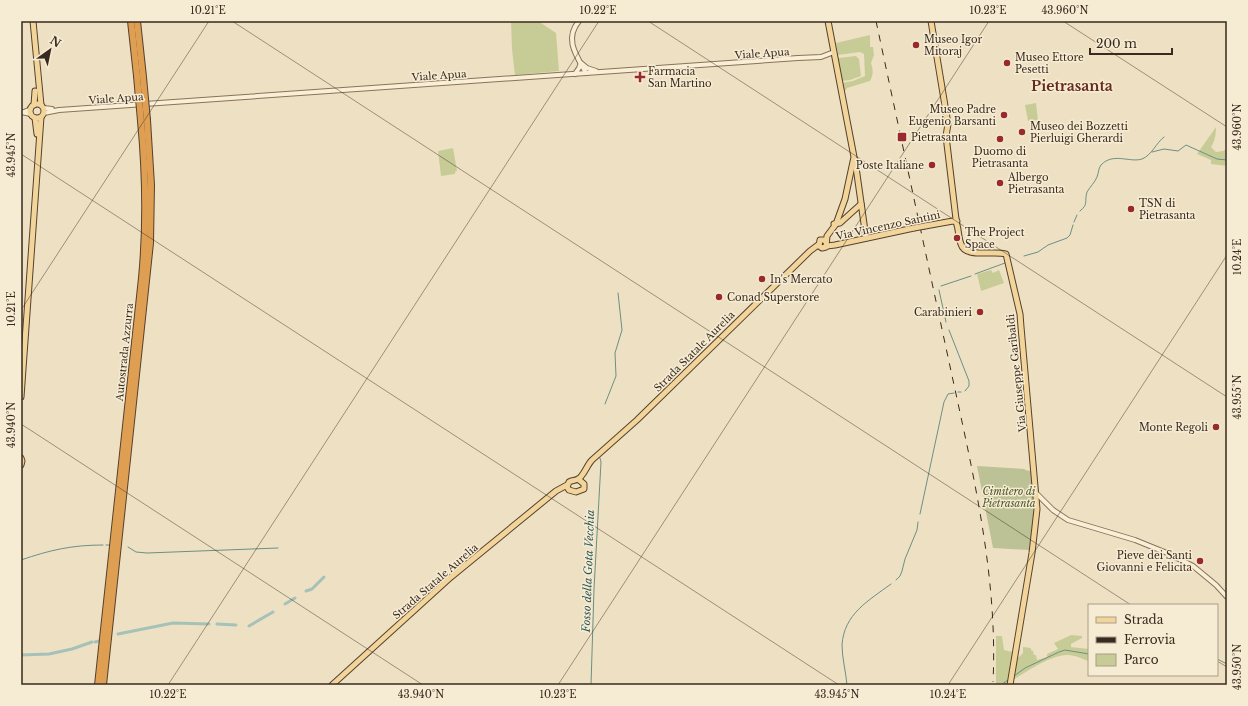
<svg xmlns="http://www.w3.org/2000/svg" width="1248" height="706" font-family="'Libre Baskerville',serif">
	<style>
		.green { fill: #c7cc97 }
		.cemetery { fill: #bdc196 }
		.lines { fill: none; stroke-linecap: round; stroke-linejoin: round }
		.stream { stroke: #6c8f86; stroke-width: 1 }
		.canal { stroke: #a5c1b8; stroke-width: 3 }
		.minor-casing { stroke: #89725a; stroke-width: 6 }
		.major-casing { stroke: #56402e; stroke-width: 7 }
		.highway-casing { stroke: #56402e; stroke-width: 8 }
		.minor { stroke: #f9eed6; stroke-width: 4 }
		.major { stroke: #f2d59b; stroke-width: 5 }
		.highway { stroke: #de9f53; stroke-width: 6 }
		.rail { stroke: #382a1e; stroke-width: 1; stroke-dasharray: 7 7; stroke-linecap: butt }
		.major-bridge-casing { stroke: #56402e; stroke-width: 7; stroke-linecap: butt }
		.highway-bridge-casing { stroke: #56402e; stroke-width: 8; stroke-linecap: butt }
		.major-bridge { stroke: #f2d59b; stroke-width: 5 }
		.highway-bridge { stroke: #de9f53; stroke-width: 6 }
		.ticks { fill: none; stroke: #382a1e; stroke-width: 1; stroke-opacity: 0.45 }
		.poi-dot { fill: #98292c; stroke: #f6ebd3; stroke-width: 1.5 }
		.labels { text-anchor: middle; stroke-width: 3; stroke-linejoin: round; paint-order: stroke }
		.poi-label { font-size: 10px; fill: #382a1e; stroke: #f6ebd3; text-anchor: start }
		.street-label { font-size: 10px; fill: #382a1e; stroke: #f6ebd3 }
		.park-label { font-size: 10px; font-style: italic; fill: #495524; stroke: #f6ebd3 }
		.water-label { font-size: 11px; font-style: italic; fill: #2d5855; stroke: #f6ebd3 }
		.district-label { font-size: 14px; font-weight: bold; fill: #652b1d; stroke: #f6ebd3 }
		.neatline { fill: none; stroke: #382a1e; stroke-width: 1.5 }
		.ticks-label { font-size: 10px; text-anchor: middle; fill: #382a1e }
	</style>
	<rect width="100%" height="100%" fill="#eee1c3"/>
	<g class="green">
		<path d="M511 21H538L556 33 559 71 515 75 512 50Z"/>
		<path d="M870 35V47H873L874 55 871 63C873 70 874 74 870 81L847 88 846 90 843 91 842 83 853 81 865 76 864 54 860 52 838 55 836 43Z"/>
		<path d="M856 56 859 59 861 76 850 80 842 81 838 58Z"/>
		<path d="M1036 103 1038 120 1028 121 1025 105Z"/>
		<path d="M1216 127C1216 134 1215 141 1211 147L1216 152 1223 151 1227 149V166L1211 164V160L1197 154Z"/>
		<path d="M453 148 457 171 455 172V174L441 176 438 151Z"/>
		<path d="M991 270 993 273 999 270 1004 283 981 291 977 274Z"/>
		<path d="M1071 635 1082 636V638L1071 644V647L1089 649V661C1082 659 1075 655 1068 655 1052 654 1026 672 1013 680L1015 657H1019L1023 653V647L1031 648V650L1033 651 1034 655H1036L1037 660 1047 657V654L1058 649 1054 643Z"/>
		<path d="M996 636H1002L1004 650 1013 652 1008 682 1006 685H996Z"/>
	</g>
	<path class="cemetery" d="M977 466 1025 469V470L1031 471C1036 497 1033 523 1029 550L993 548Z"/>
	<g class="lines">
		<g class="stream">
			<path d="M1152 152 1164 149 1178 151 1186 145 1217 159 1227 160"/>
			<path d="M1080 211C1089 204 1084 202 1087 192 1090 187 1095 182 1097 177 1099 172 1098 169 1101 165 1113 152 1130 163 1142 159 1152 155 1156 143 1164 137"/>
			<path d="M1074 222 1077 215"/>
			<path d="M1024 256 1038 252 1048 245 1067 238 1070 235 1073 225"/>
			<path d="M975 274 1005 263"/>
			<path d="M941 286 971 276"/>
			<path d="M939 290 946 322"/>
			<path d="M949 330 969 381V386L965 391"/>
			<path d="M958 392H961"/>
			<path d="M605 404 616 376 615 353 622 330 618 293"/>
			<path d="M920 514 944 402 948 394 954 393"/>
			<path d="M106 545H110"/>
			<path d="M128 547 136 552 147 553 278 548"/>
			<path d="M21 560C50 550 72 545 103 545"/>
			<path d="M896 580 900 576 902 571 905 559 917 530 918 522"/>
			<path d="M1217 659 1227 664"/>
			<path d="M1014 676 1025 668 1059 652 1065 650 1089 654"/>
			<path d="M591 685 594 589 601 462 600 458"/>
			<path d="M847 685C846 672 842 658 842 645 844 614 868 601 891 584"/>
			<path d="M1001 685 1008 680"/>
		</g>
		<g class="canal">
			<path d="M306 591 312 589 324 577"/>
			<path d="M285 604 295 598"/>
			<path d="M217 624 236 625"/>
			<path d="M249 626 273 612"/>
			<path d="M118 634 173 623 209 624"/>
			<path d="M95 642 99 641"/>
			<path d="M21 655 49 654 72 649 92 642"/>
		</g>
		<defs>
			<g id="minor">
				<path d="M579 21C564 39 576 55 586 73"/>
				<path d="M575 74 579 68 581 63 587 68 596 71"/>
				<path d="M44 108 52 109"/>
				<path d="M21 112 31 114"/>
				<path d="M24 112 31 109"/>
				<path d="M44 113 59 110 798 58 821 57 834 52"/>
				<path d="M1036 493 1053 510 1068 520 1135 540 1167 553 1193 566 1216 585 1227 597"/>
			</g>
			<g id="major">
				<path d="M33 21 41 105"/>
				<circle cx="37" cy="111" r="7"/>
				<path d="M34 105 35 91"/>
				<path d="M35 118 37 134"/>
				<path d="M855 160 866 238"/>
				<path d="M956 222C959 229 958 237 961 244 965 259 994 250 1006 254L1020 314 1021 327 1037 509 1032 553 1010 685"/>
				<path d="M834 224 840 223 861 204"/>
				<path d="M925 226 953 221 956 222 957 221 956 219 946 136 948 124 931 21"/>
				<path d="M826 242 824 240H820L819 246 822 248 826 247 827 236 836 224 845 199 854 157 828 21"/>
				<path d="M827 246 835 245 914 228"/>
				<path d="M21 397 41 117"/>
				<path d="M21 458 22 461 21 465"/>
				<path d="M578 479 584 484V489L576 492 569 490 567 487 569 482C572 480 575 481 578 479 583 477 587 465 592 460L637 420 810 251 818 245"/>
				<path d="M332 685 451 577 556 491 567 485"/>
			</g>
			<g id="highway">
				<path d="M131 21 137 76"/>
				<path d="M137 21 143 77"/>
				<path d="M98 685 142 278C147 225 146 174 141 121"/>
				<path d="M103 685 150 243 151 185 147 120"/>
			</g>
		</defs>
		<use href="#minor" class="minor-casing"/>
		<use href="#major" class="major-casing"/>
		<use href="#highway" class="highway-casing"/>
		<use href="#minor" class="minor"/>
		<use href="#major" class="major"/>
		<use href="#highway" class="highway"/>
		<path class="rail" d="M876 21C901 138 926 255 951 371 973 473 998 577 993 682"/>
		<defs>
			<path id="major-bridge" d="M914 228 925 226"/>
			<g id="highway-bridge">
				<path d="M137 76 141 121"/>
				<path d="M143 77 147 120"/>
			</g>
		</defs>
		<use href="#major-bridge" class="major-bridge-casing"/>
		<use href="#highway-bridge" class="highway-bridge-casing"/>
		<use href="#major-bridge" class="major-bridge"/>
		<use href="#highway-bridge" class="highway-bridge"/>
	</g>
	<path class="ticks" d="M232 21 1131 605M648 21 1227 397M1063 21 1227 127M21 154 839 685M21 310 209 21M21 424 423 685M1217 661 1227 667M168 685 599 21M558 685 989 21M948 685 1227 255"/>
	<g class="poi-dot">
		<circle cx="916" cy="45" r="4"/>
		<circle cx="1007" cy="63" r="4"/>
		<path d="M638 71h4v4h4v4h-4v4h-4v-4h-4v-4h4z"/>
		<circle cx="1004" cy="115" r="4"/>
		<circle cx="1022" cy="132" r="4"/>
		<rect x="897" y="132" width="10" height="10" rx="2"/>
		<circle cx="1000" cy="139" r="4"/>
		<circle cx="932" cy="165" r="4"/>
		<circle cx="1000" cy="183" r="4"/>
		<circle cx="1131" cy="209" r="4"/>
		<circle cx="957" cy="238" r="4"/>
		<circle cx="762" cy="279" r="4"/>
		<circle cx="719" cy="297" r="4"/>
		<circle cx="980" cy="312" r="4"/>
		<circle cx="1216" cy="427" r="4"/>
		<circle cx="1200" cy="561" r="4"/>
	</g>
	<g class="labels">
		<g class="poi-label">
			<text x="924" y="43">Museo Igor<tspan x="924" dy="12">Mitoraj</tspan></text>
			<text x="1015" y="61">Museo Ettore<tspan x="1015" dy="12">Pesetti</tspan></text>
			<text x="648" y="75">Farmacia<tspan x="648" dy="12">San Martino</tspan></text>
			<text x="996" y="113" text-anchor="end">Museo Padre<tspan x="996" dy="12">Eugenio Barsanti</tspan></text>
			<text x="1030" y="130">Museo dei Bozzetti<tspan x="1030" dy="12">Pierluigi Gherardi</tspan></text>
			<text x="911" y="141">Pietrasanta</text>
			<text x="1000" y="155" text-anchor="middle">Duomo di<tspan x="1000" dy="12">Pietrasanta</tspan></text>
			<text x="924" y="169" text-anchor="end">Poste Italiane</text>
			<text x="1008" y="181">Albergo<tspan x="1008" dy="12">Pietrasanta</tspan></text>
			<text x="1139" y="207">TSN di<tspan x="1139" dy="12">Pietrasanta</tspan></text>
			<text x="965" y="236">The Project<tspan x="965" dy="12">Space</tspan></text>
			<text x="770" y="283">In's Mercato</text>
			<text x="727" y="301">Conad Superstore</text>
			<text x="972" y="316" text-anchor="end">Carabinieri</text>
			<text x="1208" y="431" text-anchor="end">Monte Regoli</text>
			<text x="1192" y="559" text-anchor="end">Pieve dei Santi<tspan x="1192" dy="12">Giovanni e Felicita</tspan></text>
		</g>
		<g class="street-label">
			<text transform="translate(762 53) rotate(-4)" y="4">Viale Apua</text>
			<text transform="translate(439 75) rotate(-4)" y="4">Viale Apua</text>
			<text transform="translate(116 98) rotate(-4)" y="4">Viale Apua</text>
			<text transform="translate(888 225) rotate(-12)" y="4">Via Vincenzo Santini</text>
			<text transform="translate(694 351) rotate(-45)" y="4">Strada Statale Aurelia</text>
			<text transform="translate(124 352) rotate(-84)" y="4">Autostrada Azzurra</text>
			<text transform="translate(1016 373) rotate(-96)" y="4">Via Giuseppe Garibaldi</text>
			<text transform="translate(435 581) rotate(-41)" y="4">Strada Statale Aurelia</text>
		</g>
		<g class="park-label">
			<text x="1009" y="495">Cimitero di<tspan x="1009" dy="12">Pietrasanta</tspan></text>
		</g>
		<g class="water-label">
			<text transform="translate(588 571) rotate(-88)" y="4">Fosso della Gota Vecchia</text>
		</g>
		<g class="district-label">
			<text x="1072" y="91">Pietrasanta</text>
		</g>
	</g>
	<rect width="1248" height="706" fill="none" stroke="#f6ebd3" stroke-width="44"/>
	<rect x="1088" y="604" width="130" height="72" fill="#f6ebd3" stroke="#aa9e8b"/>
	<rect x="1096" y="617" width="20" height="6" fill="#f2d59b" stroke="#aa9e8b"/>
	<text x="1124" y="624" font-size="12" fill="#382a1e">Strada</text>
	<rect x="1096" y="637" width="20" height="6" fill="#382a1e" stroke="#aa9e8b"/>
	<text x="1124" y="644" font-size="12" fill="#382a1e">Ferrovia</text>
	<rect x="1096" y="654" width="20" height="12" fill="#c7cc97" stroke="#aa9e8b"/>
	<text x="1124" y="664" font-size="12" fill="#382a1e">Parco</text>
	<g transform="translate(50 50) rotate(33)" stroke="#f6ebd3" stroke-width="3" paint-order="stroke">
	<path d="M0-3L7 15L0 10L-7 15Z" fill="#382a1e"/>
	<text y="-6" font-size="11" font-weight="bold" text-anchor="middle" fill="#382a1e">N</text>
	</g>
	<path d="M1090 48v6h82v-6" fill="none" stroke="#382a1e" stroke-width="2"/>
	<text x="1096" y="48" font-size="12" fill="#382a1e" stroke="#f6ebd3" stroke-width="3" paint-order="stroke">200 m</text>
	<rect x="22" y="22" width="1204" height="662" class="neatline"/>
	<g class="ticks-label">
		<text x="208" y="14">10.21°E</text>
		<text x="598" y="14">10.22°E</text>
		<text x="988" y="14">10.23°E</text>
		<text x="1065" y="14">43.960°N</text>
		<text transform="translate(1237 127) rotate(-90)" y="4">43.960°N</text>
		<text transform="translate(11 155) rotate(-90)" y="4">43.945°N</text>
		<text transform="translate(1237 257) rotate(-90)" y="4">10.24°E</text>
		<text transform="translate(11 309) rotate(-90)" y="4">10.21°E</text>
		<text transform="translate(1237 397) rotate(-90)" y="4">43.955°N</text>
		<text transform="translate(11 425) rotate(-90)" y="4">43.940°N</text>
		<text transform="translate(1237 667) rotate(-90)" y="4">43.950°N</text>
		<text x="168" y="698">10.22°E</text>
		<text x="421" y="698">43.940°N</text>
		<text x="558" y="698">10.23°E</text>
		<text x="837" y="698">43.945°N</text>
		<text x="948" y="698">10.24°E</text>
	</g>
</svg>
